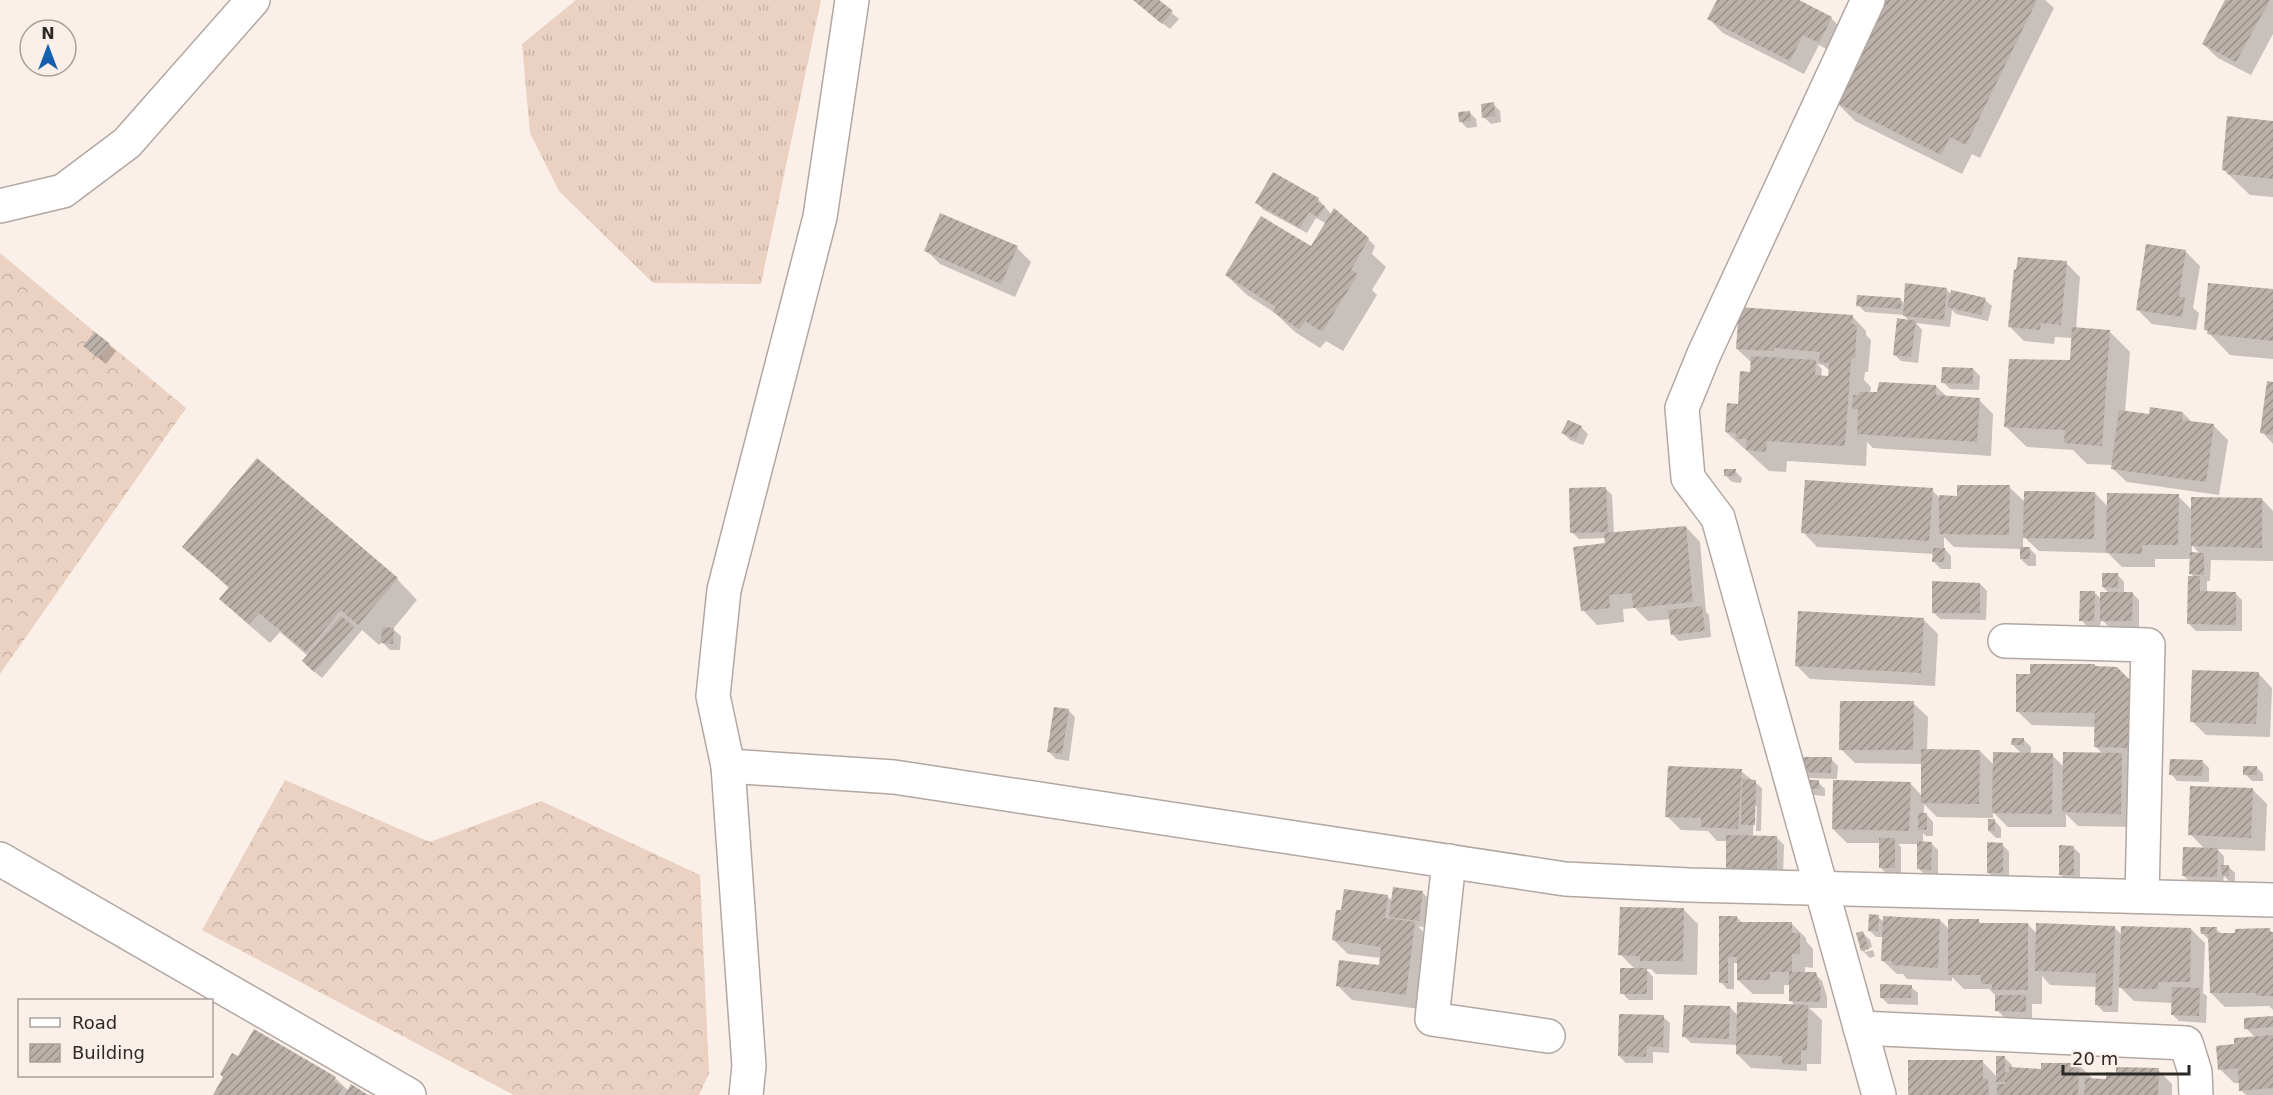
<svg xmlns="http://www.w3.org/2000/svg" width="2273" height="1095" font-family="'DejaVu Sans',sans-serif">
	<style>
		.grass { fill: url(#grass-tufts) }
		.forest { fill: url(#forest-crowns) }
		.shadow { fill: #0003; fill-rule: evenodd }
		.building { fill: url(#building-hatch) }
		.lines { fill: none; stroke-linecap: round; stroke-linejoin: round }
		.street-casing { stroke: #b2a7a1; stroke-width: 36 }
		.street { stroke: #fff; stroke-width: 33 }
	</style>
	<defs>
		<pattern id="grass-tufts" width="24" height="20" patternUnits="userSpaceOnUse" patternTransform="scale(1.5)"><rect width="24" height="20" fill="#ead1c1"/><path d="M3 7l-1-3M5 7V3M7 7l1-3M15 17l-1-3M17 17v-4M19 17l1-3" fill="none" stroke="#c9b3a6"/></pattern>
		<pattern id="forest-crowns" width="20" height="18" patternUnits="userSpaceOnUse" patternTransform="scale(1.5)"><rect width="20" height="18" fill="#ead1c1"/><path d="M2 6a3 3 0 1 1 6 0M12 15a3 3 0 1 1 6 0" fill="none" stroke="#c9b3a6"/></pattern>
		<pattern id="building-hatch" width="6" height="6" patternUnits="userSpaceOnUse" patternTransform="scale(1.5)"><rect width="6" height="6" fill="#bbb1aa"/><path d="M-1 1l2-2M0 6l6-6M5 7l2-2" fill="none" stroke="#98908a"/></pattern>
	</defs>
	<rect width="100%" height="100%" fill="#fbf0e9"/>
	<path class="grass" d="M576 0H821L761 284 653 283 559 191 530 133 522 44Z"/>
	<g class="forest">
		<path d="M0 253 186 408 0 674Z"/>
		<path d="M285 780 430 842 541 801 700 875 709 1073 699 1095H514L202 930Z"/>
	</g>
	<g class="shadow">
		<path d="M1134 0H1157L1179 19 1170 29Z"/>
		<path d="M1718 0H1795L1831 18 1838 25 1826 49 1819 45 1804 74 1723 33 1709 19Z"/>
		<path d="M1884 0H2045L2054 8 1980 158 1972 154 1962 174 1855 121 1835 101Z"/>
		<path d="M2227 0H2273V34L2251 75 2218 58 2203 44Z"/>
		<path d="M1493 104 1500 111 1501 122 1491 124 1484 117Z"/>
		<path d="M1469 112 1476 119 1477 127 1467 128 1460 121Z"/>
		<path d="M2273 122V197L2250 195 2224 170Z"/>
		<path d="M1274 174 1318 199 1332 215 1368 239 1375 246 1372 254 1386 267 1372 290 1377 295 1343 351 1326 341 1320 348 1295 332 1275 313 1247 295 1226 275 1312 248 1327 224 1316 218 1307 233 1264 210 1257 203Z"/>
		<path d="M1017 248 1031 262 1015 297 940 264 926 250Z"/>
		<path d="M2185 251 2200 266 2193 308 2199 313 2196 330 2152 324 2137 309Z"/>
		<path d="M2066 263 2080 277 2076 329 2109 331 2130 352 2125 412 2150 416 2183 413 2192 422 2213 425 2228 440 2219 495 2127 482 2112 468 2113 465 2087 464 2073 450 2027 447 2006 427 2071 361 2073 338 2055 337 2054 344 2024 341 2010 327Z"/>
		<path d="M1946 289 1951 294 1985 300 1992 306 1988 321 1956 314 1952 310 1950 327 1916 323 1922 330 1918 363 1901 361 1894 354 1910 322 1904 315 1865 312 1858 305 1901 300 1905 304Z"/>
		<path d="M2273 291V359L2230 355 2205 329Z"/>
		<path d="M1852 316 1866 331V335L1871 340 1868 372H1865L1864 380 1871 387 1870 394 1936 386 1947 397 1979 400 1993 414 1991 456 1873 448 1867 442 1866 466 1787 461 1786 472 1769 471 1726 432 1751 373 1752 363 1737 349ZM1817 364 1823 365 1830 371 1829 377H1821L1822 369Z"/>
		<path d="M109 345 116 351 106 364 92 353Z"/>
		<path d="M1973 369 1980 376 1979 390 1950 389 1943 382Z"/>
		<path d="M2273 384V444L2262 432Z"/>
		<path d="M1581 427 1588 434 1583 445 1570 440 1563 433Z"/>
		<path d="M1735 471 1742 478 1741 483 1732 482 1725 475Z"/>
		<path d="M2009 487 2026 503 2095 493 2108 507 2178 496 2193 511 2262 499 2273 511V561L2211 560 2210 581H2207V593H2235L2242 600V631H2196L2189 624 2194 577 2191 574V559H2155V567H2122L2108 553 2039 551 2023 536V548H2029L2036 555V566H2028L2021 559V549L1954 547 1944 537V548L1951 556V569H1941L1934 562V554L1817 547 1803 532 1932 490 1939 497H1958ZM2192 545 2201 555 2192 554Z"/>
		<path d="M1605 488 1612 495 1614 534 1686 527 1700 542 1706 612 1709 615 1711 637 1679 641 1672 634 1671 619 1648 621 1635 608 1623 609 1624 622 1597 625 1583 610 1607 545 1606 538 1579 539 1572 532Z"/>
		<path d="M184 547 397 579 417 600 393 629 401 636 400 650H390L382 642 379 645 362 630 322 678 310 668 308 656 280 632 270 643 242 619 221 599 230 589Z"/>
		<path d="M2118 575 2124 582V593H2132L2139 600V627H2109L2101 619 2100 627H2088L2081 620 2094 592 2102 600 2109 593 2103 587Z"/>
		<path d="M1980 584 1987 591 1986 620 1940 619 1933 612Z"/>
		<path d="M1924 620 1938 634 1935 686 1810 679 1796 665Z"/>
		<path d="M2096 668 2116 669 2143 696 2142 762 2128 761 2136 769 2135 827 2078 826 2066 814V827H2008L1993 812V818L1937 817 1924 804V815H1927L1933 822V836H1926L1923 833V843H1931L1938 850V876L1925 875 1918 868 1919 844H1898L1901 847V875L1887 874 1880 867 1881 843H1847L1833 829 1910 783 1922 796 1923 764 1855 763 1841 749 1913 703 1928 717 1927 750 1980 751 1994 765 2022 754 2013 745 2024 740 2031 747V754L2052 755 2064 767 2103 754 2096 747V727L2032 725 2017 711Z"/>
		<path d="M2258 673 2272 688 2270 737 2206 735 2192 721Z"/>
		<path d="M1068 710 1075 717 1069 761 1056 759 1049 752Z"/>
		<path d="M1831 759 1838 766 1837 779 1808 778 1801 771Z"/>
		<path d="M2202 761 2209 768V782L2177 781 2171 774Z"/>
		<path d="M2256 767 2263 774V781H2252L2245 774Z"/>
		<path d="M1741 771 1762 788 1761 831H1756L1757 806H1754L1753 837 1777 838 1784 845 1783 876 1734 875 1727 868 1728 841H1717L1708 831 1681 830 1667 816Z"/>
		<path d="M1818 782 1825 789V796L1814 795 1807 788Z"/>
		<path d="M2252 789 2267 804 2265 851 2217 849 2224 856V866H2228L2235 873V882H2230L2224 876 2223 884 2190 882 2183 875 2205 849 2190 834Z"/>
		<path d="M1995 821 2001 828V838H1996L1989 831Z"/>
		<path d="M2003 845 2009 852V879H1995L1988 872Z"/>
		<path d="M2073 847 2080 854V882L2067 881 2060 874Z"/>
		<path d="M1394 889 1423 893 1430 900 1426 928 1418 926 1429 938 1420 1009 1352 1000 1338 986 1380 966 1381 958 1348 954 1334 940 1387 896 1392 901Z"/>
		<path d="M1684 910 1698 924 1697 975 1656 974 1651 969H1646L1653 977V1000H1629L1622 993 1635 969 1620 954Z"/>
		<path d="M1737 917 1743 924H1792L1806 938V941L1813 949V968L1805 967V974H1815L1822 981 1827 997V1008H1809L1822 1020 1821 1064H1807V1071L1751 1068 1737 1054V1045L1691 1043 1684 1036 1730 1007 1738 1016 1796 1006 1790 1000 1791 985H1784V994H1753L1738 980V963H1734V989H1727L1721 982Z"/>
		<path d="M1878 917 1884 922 1940 920 1950 930 1978 921 1982 924H2028L2037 934 2114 927 2122 935 2191 929 2205 943 2203 993 2207 996 2206 1023 2179 1021 2172 1014 2173 1003 2134 1001 2119 986 2118 1012H2104L2097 1005V987L2050 985 2042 976V1004H2032V1018L2004 1017 1997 1010V997L1989 989H1964L1952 977V981L1907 979 1903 974H1897L1882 960 1883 937H1876L1869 930Z"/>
		<path d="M2216 929 2222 934 2269 930 2273 933V1010L2269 1006 2225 1007 2211 993 2210 941 2202 933Z"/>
		<path d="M1863 933 1870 940 1872 947 1865 949V952L1873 950 1875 956 1870 958 1863 951 1858 934Z"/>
		<path d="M1911 987 1918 993V1005L1888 1004 1881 997Z"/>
		<path d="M1663 1017 1670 1023 1669 1053 1653 1052V1063H1626L1619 1056Z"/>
		<path d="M2273 1017V1095H2246L2241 1090 2240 1083H2234L2220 1069 2236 1046 2256 1038 2246 1028Z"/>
		<path d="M2005 1058 2012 1065V1069L2042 1070 2079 1065 2094 1080H2108L2158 1070 2172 1084V1095H1910L1982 1061 1997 1077Z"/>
		<path d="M335 1078 349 1091 366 1095H214Z"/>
	</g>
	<g class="building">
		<path d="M1133 0H1159L1173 11 1162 24Z"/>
		<path d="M1717 0H1799L1832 17 1819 43 1803 35 1790 61 1707 19Z"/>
		<path d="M1883 0H2037L1966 145 1950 137 1941 155 1833 101Z"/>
		<path d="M2225 0H2270L2236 62 2202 44Z"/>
		<path d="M1494 102 1495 116 1482 118 1481 104Z"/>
		<path d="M1470 111 1471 121 1459 122 1458 112Z"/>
		<path d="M2227 116 2273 121V179L2227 174V171L2222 170Z"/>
		<path d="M1273 172 1319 198 1317 202 1325 206 1318 217 1309 212 1300 228 1255 203Z"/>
		<path d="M1334 208 1369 238 1351 270 1358 274 1322 332 1305 321 1299 329 1273 312 1276 307 1225 275 1261 216 1311 246Z"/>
		<path d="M940 213 1018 246 1001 284 924 251Z"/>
		<path d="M2146 244 2186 250 2179 297H2185L2182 317 2136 310Z"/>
		<path d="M2018 257 2067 261 2061 325 2041 323 2040 330 2008 327 2014 269 2016 270Z"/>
		<path d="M1905 283 1947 288 1944 320 1903 316Z"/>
		<path d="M2208 283 2273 289V341L2207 334 2208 330H2204Z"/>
		<path d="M1951 290 1986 298 1981 315 1947 307Z"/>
		<path d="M1857 295 1901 298V309L1856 306Z"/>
		<path d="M1739 307 1853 315 1852 324 1857 325 1855 358H1851L1845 446 1767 441 1766 452 1746 450 1747 439H1736V433L1725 432 1727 403 1738 404 1740 371 1750 372 1751 356 1816 360 1815 375 1828 376 1829 363 1819 362 1820 352 1774 348V351L1736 349Z"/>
		<path d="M1897 318 1916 321 1911 357 1893 355Z"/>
		<path d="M2072 327 2110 330 2102 446 2064 443 2065 430 2004 427 2009 359 2070 360Z"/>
		<path d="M95 332 110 344 98 358 83 346Z"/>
		<path d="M1942 367 1973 368V384L1941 383Z"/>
		<path d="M2267 381 2273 382V435L2260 433Z"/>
		<path d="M1879 382 1936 385V395L1980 398 1977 442 1857 434 1858 409H1852L1853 395H1859V392H1877Z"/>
		<path d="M2150 407 2183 412 2182 420 2214 424 2206 482 2111 469 2119 410 2149 414Z"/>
		<path d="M1568 420 1582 426 1576 439 1561 433Z"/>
		<path d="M257 458 398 578 358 625 341 610 306 652 259 613 249 624 219 599 229 587 182 547Z"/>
		<path d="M1724 469H1736L1735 476H1724Z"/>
		<path d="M1805 480 1933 488 1929 541 1801 533Z"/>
		<path d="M1957 485H2010L2009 535 1939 534V495L1957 496Z"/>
		<path d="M1606 487 1608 532 1570 533 1569 488Z"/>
		<path d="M2024 491 2095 492 2094 539 2023 538Z"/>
		<path d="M2107 493 2179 494 2178 545H2142V554L2106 553Z"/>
		<path d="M2191 497 2262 498V548L2191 546Z"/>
		<path d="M1686 526 1693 602 1633 608 1632 593 1609 595 1610 608 1581 611 1573 547 1605 543 1604 533Z"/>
		<rect x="2020" y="547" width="10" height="12"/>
		<path d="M1933 548H1945L1944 562H1932Z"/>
		<path d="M2190 552 2204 553V575L2189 574Z"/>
		<path d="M2102 573H2118V588L2102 587Z"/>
		<path d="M2188 576H2200V591L2236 592V625L2187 624Z"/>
		<path d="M1932 581 1980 583V613H1932Z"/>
		<path d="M2080 591H2095L2094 621H2079Z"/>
		<path d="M2100 592H2133L2132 621H2100Z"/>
		<path d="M1702 606 1705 631 1671 635 1668 610Z"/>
		<path d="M1798 611 1924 618 1921 673 1795 666Z"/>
		<path d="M341 616 354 627 314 672 302 661Z"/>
		<path d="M382 627 394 628 393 644 381 643Z"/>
		<path d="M2030 664H2095V666L2117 667 2130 680 2128 748 2094 747 2095 690 2094 713 2016 712V674H2030Z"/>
		<path d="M2192 670 2259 672 2256 724 2190 722Z"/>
		<path d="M1840 701H1914L1913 750H1839Z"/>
		<path d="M1054 707 1069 709 1062 754 1047 752Z"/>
		<path d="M2012 738H2024V745H2011Z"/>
		<path d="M1921 749 1980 750 1979 804 1921 803Z"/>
		<path d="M1993 752 2053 753 2052 814 1992 813Z"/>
		<path d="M2063 752 2122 753 2121 814 2062 812Z"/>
		<path d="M1800 757H1832L1831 773 1800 772Z"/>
		<path d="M2170 759 2203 760 2202 776 2169 775Z"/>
		<path d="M1668 766 1742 769 1738 829 1701 827V818L1665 817Z"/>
		<rect x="2243" y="766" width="14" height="9"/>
		<path d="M1742 779 1756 780 1755 825H1741Z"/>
		<rect x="1805" y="780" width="14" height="9"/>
		<path d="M1833 780 1911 782 1909 831 1832 829Z"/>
		<path d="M2190 786 2253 788 2251 838 2188 835Z"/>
		<rect x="1918" y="813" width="9" height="17"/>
		<rect x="1988" y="819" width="7" height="12"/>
		<path d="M1726 835 1777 836V870L1726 869Z"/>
		<rect x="1879" y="838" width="16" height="30"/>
		<path d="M1917 841 1932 842 1931 870 1917 869Z"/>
		<path d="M1987 842 2003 843V873H1987Z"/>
		<path d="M2059 845 2074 846V875H2059Z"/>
		<path d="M2183 847 2218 848 2217 877 2182 876Z"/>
		<path d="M2221 865H2229V876H2222Z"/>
		<path d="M1393 887 1423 891 1419 921 1389 917Z"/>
		<path d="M1344 889 1388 895 1385 918 1415 922 1406 995 1336 986 1339 960 1379 965 1381 947 1332 940 1336 910H1341Z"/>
		<path d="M1620 907 1684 908 1683 961H1640V956L1618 955Z"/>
		<path d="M1869 914 1879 915 1878 931H1868Z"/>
		<path d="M1719 916H1737V922H1792V933H1800V954H1792V972H1816L1821 989 1820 1002 1789 1001V972H1770V980H1737V957H1728V983H1719Z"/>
		<path d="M1883 916 1940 919 1938 968 1892 965V961H1881Z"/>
		<path d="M1948 919H1979V923H2028V990H1992V984H1981V975H1948Z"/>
		<path d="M2036 923 2115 926 2112 1006 2095 1005 2096 973 2035 971Z"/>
		<path d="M2121 926 2191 928 2190 982H2158V989L2119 988Z"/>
		<path d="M2200 927H2217L2216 933H2235V929L2270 928V932H2273V996H2256V993H2210L2208 934H2201Z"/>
		<path d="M1863 931 1869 949 1861 951 1856 933Z"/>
		<rect x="1620" y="968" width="27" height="26"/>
		<path d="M1880 984 1912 985 1911 998H1880Z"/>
		<path d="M2172 987 2200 988 2199 1016 2171 1015Z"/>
		<path d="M1995 995H2026V1012L1995 1011Z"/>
		<path d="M1737 1002 1808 1005 1807 1051 1801 1050V1065L1782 1064V1056L1736 1054Z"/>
		<path d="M1684 1005 1730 1006 1729 1039 1682 1037Z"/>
		<path d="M1619 1014 1664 1015 1663 1047 1647 1046 1646 1057 1618 1056Z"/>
		<path d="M2273 1016V1027L2244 1029V1018Z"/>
		<path d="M254 1029 336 1077 333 1081 343 1087 338 1095H213L223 1077 220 1074 232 1053 238 1056Z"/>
		<path d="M2273 1035V1088L2239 1091 2238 1068 2218 1070 2216 1046 2234 1044V1038Z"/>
		<path d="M1996 1056H2005V1080L2006 1072H2009V1067L2041 1069V1063H2079L2078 1095H1997V1084H2005L2006 1082H1996Z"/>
		<path d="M1908 1060H1983V1079H1988L1989 1095H1908Z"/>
		<path d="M2116 1067 2159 1068 2158 1095H2084L2085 1078 2106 1079V1072L2116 1073Z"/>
		<path d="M351 1084 368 1095H345Z"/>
	</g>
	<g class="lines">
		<defs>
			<g id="street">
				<path d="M1868 0 1704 354 1682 408 1688 478 1718 518 1879 1095"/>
				<path d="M0 206 63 191 127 143 253 0"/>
				<path d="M2005 641 2148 645 2142 896"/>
				<path d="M728 766 894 777 1565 879 1689 885 2273 900"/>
				<path d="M0 859 409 1095"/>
				<path d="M1449 861 1432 1019 1548 1036"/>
				<path d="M1860 1028 2186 1043 2195 1072 2196 1095"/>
				<path d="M746 1095 749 1066 728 766 713 696 724 590 820 217 852 0"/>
			</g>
		</defs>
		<use href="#street" class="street-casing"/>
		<use href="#street" class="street"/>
	</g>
	<rect x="18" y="999" width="195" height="78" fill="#fbf0e9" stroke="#a9a09b" stroke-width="1.5"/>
	<rect x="30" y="1018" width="30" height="9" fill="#ffffff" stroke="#a9a09b" stroke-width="1.5"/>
	<text x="72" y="1029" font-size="18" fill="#2d2927">Road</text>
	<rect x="30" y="1044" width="30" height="18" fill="url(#building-hatch)" stroke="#a9a09b" stroke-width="1.5"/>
	<text x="72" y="1059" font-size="18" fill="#2d2927">Building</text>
	<g transform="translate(48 48)"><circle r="28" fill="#fbf0e9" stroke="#a9a09b" stroke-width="1.5"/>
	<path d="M0-4.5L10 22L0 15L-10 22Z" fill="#1460af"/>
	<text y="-9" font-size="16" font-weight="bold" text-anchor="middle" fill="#2d2927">N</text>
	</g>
	<path d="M2063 1065v9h126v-9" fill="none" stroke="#2d2927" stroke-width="3"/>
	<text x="2072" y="1065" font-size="18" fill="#2d2927" stroke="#fbf0e9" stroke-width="4.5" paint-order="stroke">20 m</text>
</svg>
